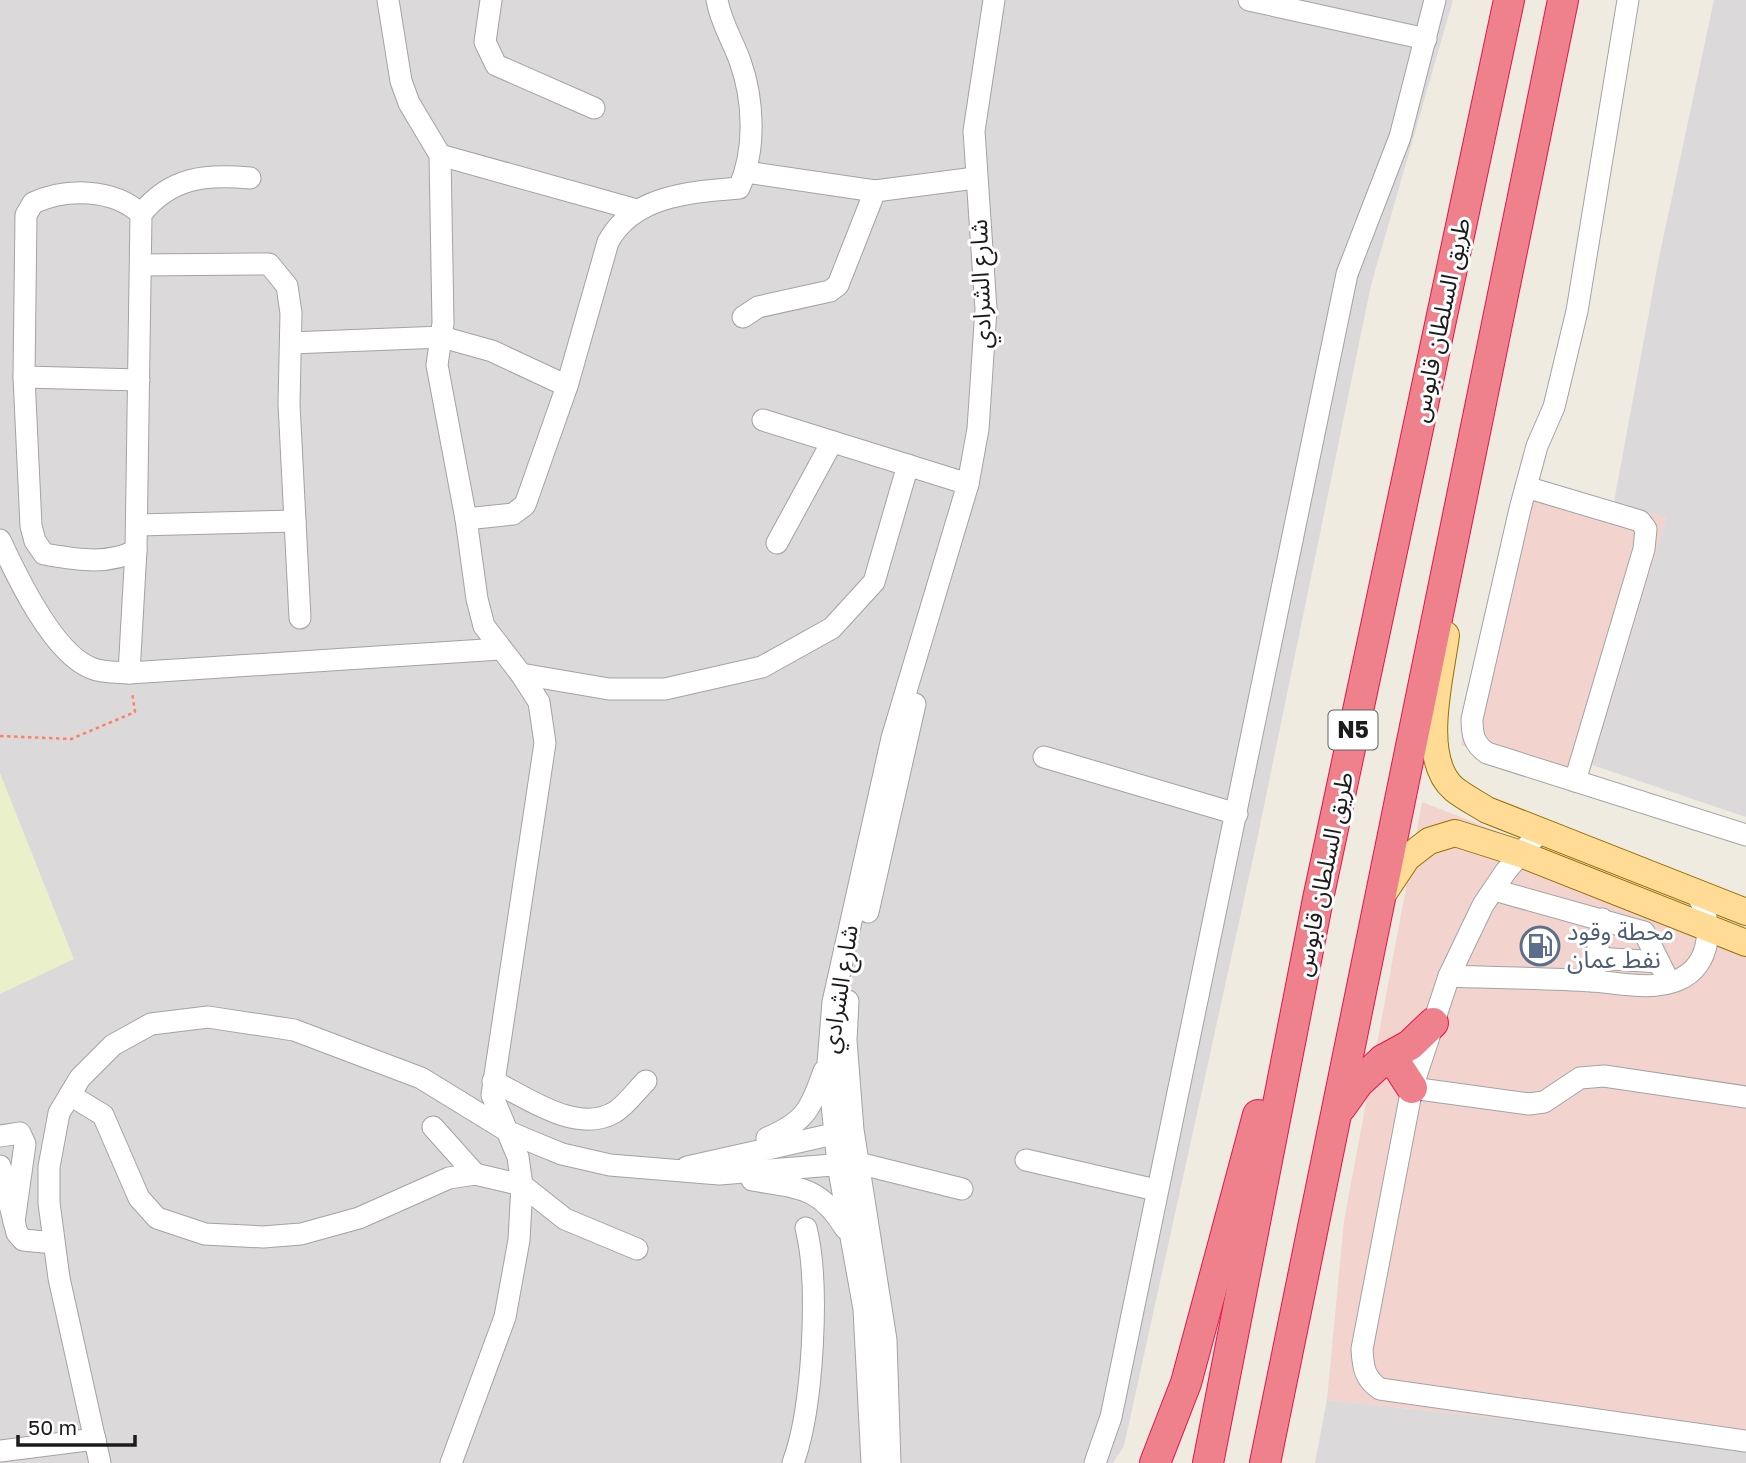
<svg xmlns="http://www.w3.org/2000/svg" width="1746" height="1463" font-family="'Golos Text','Noto Sans Arabic',sans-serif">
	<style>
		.residential { fill: #dbd9d9 }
		.commercial { fill: #f2d3ce }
		.farmland { fill: #e9f0ca }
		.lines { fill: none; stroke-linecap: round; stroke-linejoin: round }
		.minor-casing { stroke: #a3a3a3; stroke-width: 23 }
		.major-casing { stroke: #957100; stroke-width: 28 }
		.highway-casing { stroke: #e61549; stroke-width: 32 }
		.path { stroke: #ff8162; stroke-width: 2.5; stroke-dasharray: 3.5 3.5; stroke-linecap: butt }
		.minor { stroke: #fff; stroke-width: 21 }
		.major { stroke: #ffdb96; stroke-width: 26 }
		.highway { stroke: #ee818b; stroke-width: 30 }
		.labels { text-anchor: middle; stroke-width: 6; stroke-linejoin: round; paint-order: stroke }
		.shield { fill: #fff; stroke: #606060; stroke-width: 2 }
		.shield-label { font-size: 23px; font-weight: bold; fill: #1c1c1c }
		.street-label { font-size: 24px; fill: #1c1c1c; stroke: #fff }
		.service-label { font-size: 24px; fill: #4e5e75; stroke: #fff; text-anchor: start }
	</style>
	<rect width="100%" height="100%" fill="#efebe1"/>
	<g class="residential">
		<path d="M0 0H1453L1371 285 1257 840 1124 1446 1113 1463H0Z"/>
		<path d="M1714 0H1746V817L1592 765 1666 518 1614 502 1659 258Z"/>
		<path d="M1327 1400 1746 1445V1463H1315Z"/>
	</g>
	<g class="commercial">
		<path d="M1521 476 1666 518 1592 765 1581 789 1461 745Z"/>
		<path d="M1422 802 1746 928V1445L1327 1400 1344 1221Z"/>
	</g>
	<path class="farmland" d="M0 773 74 959 0 994Z"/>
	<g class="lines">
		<defs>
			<g id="minor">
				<path d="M388 0 401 81 409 103 440 155 443 323 437 365 466 519 477 599 484 626 521 674 539 702 545 743 492 1095 518 1157 522 1185 519 1240 505 1317 451 1463"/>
				<path d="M491 0 485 42 496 65 594 108"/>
				<path d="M1249 0 1426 39"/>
				<path d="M1628 0 1577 311 1554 407 1537 446 1520 509 1472 719C1472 735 1474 744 1487 753L1746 835"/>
				<path d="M440 155 637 210"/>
				<path d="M746 172 875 191 975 178"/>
				<path d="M141 214C113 188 66 188 33 203L26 215 24 377 31 526 35 541 44 554C74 559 108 566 136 550L141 214C171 177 205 174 250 178"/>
				<path d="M141 265 269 264 287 286 291 313 289 404 300 618"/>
				<path d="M743 317 758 307 830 291 838 285 875 191"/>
				<path d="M291 343 442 337 492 351 567 386"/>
				<path d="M24 377 139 380"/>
				<path d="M763 420 968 484"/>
				<path d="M1526 487 1640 521 1646 529 1644 549 1575 781"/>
				<path d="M466 519 513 514 525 505 567 386 608 242C633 195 691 192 739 188 756 150 754 100 740 61 732 39 721 23 717 0"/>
				<path d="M138 525 295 521"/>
				<path d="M0 540C17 577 53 653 91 668 102 673 117 672 129 673L500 649"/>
				<path d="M777 543 832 442"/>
				<path d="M129 673 136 550"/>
				<path d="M521 674 609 689H665L762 667 832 628 874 582 908 465"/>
				<path d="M1044 757 1237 814"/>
				<path d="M1541 830 1506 871 1483 905 1449 976 1412 1088 1362 1349C1363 1368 1365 1379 1380 1389L1746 1441"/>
				<path d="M1494 890 1644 932 1669 982"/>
				<path d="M868 912 915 704"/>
				<path d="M1597 958 1659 962"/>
				<path d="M1449 976C1497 978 1545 978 1593 981 1620 983 1653 991 1678 980 1713 965 1714 920 1696 893"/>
				<path d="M1593 981 1602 919"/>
				<path d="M848 1001 846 1040 853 1130 886 1340 890 1463"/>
				<path d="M493 1081C526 1097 577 1135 615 1112 626 1105 636 1091 646 1081"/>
				<path d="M1412 1088 1529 1104 1544 1102 1580 1078 1604 1076 1746 1097"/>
				<path d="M70 1095 103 1115 139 1198 157 1218 205 1234 263 1237 301 1234 359 1218 449 1178 475 1174 522 1185 565 1219 637 1249"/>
				<path d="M433 1127 475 1174"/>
				<path d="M0 1136 20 1133 25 1144 14 1222"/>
				<path d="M767 1138C805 1122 811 1109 824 1071"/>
				<path d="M1026 1160 1156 1190"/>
				<path d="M0 1166 17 1233 23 1240 54 1243"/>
				<path d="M687 1167 847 1131"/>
				<path d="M752 1180C797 1188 819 1185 845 1228"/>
				<path d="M0 1451 95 1439"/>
				<path d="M100 1463 59 1278 49 1203V1167L59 1113 80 1078 113 1045 151 1024 208 1017 294 1030 421 1078 509 1132 535 1143 562 1154 610 1165 719 1174 858 1163 962 1189"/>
				<path d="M793 1463C813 1409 820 1284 806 1228"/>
				<path d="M872 1463 864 1309 838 1165 828 1063 833 1002 892 738 968 484 978 429 986 309 974 131 994 0"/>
				<path d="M1095 1463 1111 1417 1347 274 1400 137 1435 0"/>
			</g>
			<g id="major">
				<path d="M1446 635C1441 676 1418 758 1454 789 1464 797 1476 803 1487 810L1746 912"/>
				<path d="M1383 894 1407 858 1429 841 1455 833 1521 854 1746 943"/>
			</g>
			<g id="highway">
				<path d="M1383 1060 1410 1045 1433 1023"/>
				<path d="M1341 1107 1358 1083 1383 1060 1397 1065 1412 1088"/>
				<path d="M1155 1463 1186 1383 1258 1115"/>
				<path d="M1208 1463 1318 899 1509 0"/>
				<path d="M1265 1463 1563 0"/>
			</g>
		</defs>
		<use href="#minor" class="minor-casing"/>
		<use href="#major" class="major-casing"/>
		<use href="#highway" class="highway-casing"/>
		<path class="path" d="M0 736 71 739 135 712 132 692"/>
		<use href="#minor" class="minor"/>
		<use href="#major" class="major"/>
		<use href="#highway" class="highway"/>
	</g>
	<defs>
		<symbol id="fuel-ring" viewBox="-11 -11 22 22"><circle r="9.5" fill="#fff" stroke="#5c6f8a" stroke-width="1.5"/><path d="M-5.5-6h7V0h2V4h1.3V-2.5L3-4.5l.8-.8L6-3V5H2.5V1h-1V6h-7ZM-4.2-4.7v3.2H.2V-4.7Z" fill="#5c6f8a"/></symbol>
	</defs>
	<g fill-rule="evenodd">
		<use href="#fuel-ring" x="1518" y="924" width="44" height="44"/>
	</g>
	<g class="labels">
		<rect class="shield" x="1328.5" y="710.5" width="49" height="39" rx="5"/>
		<g class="shield-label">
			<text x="1353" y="738">N5</text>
		</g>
		<g class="street-label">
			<text transform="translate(981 284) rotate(-92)" y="8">شارع الشرادي</text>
			<text transform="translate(1441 320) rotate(-78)" y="8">طريق السلطان قابوس</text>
			<text transform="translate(1324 874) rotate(-78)" y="8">طريق السلطان قابوس</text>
			<text transform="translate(840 989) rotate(-81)" y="8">شارع الشرادي</text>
		</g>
		<g class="service-label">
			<text x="1567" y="940">محطة وقود<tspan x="1567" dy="28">نفط عمان</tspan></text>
		</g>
	</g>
	<path d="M18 1435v10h117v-10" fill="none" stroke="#1c1c1c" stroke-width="3.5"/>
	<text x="28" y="1435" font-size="21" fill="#1c1c1c" stroke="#ffffff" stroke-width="5" paint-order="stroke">50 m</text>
</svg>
